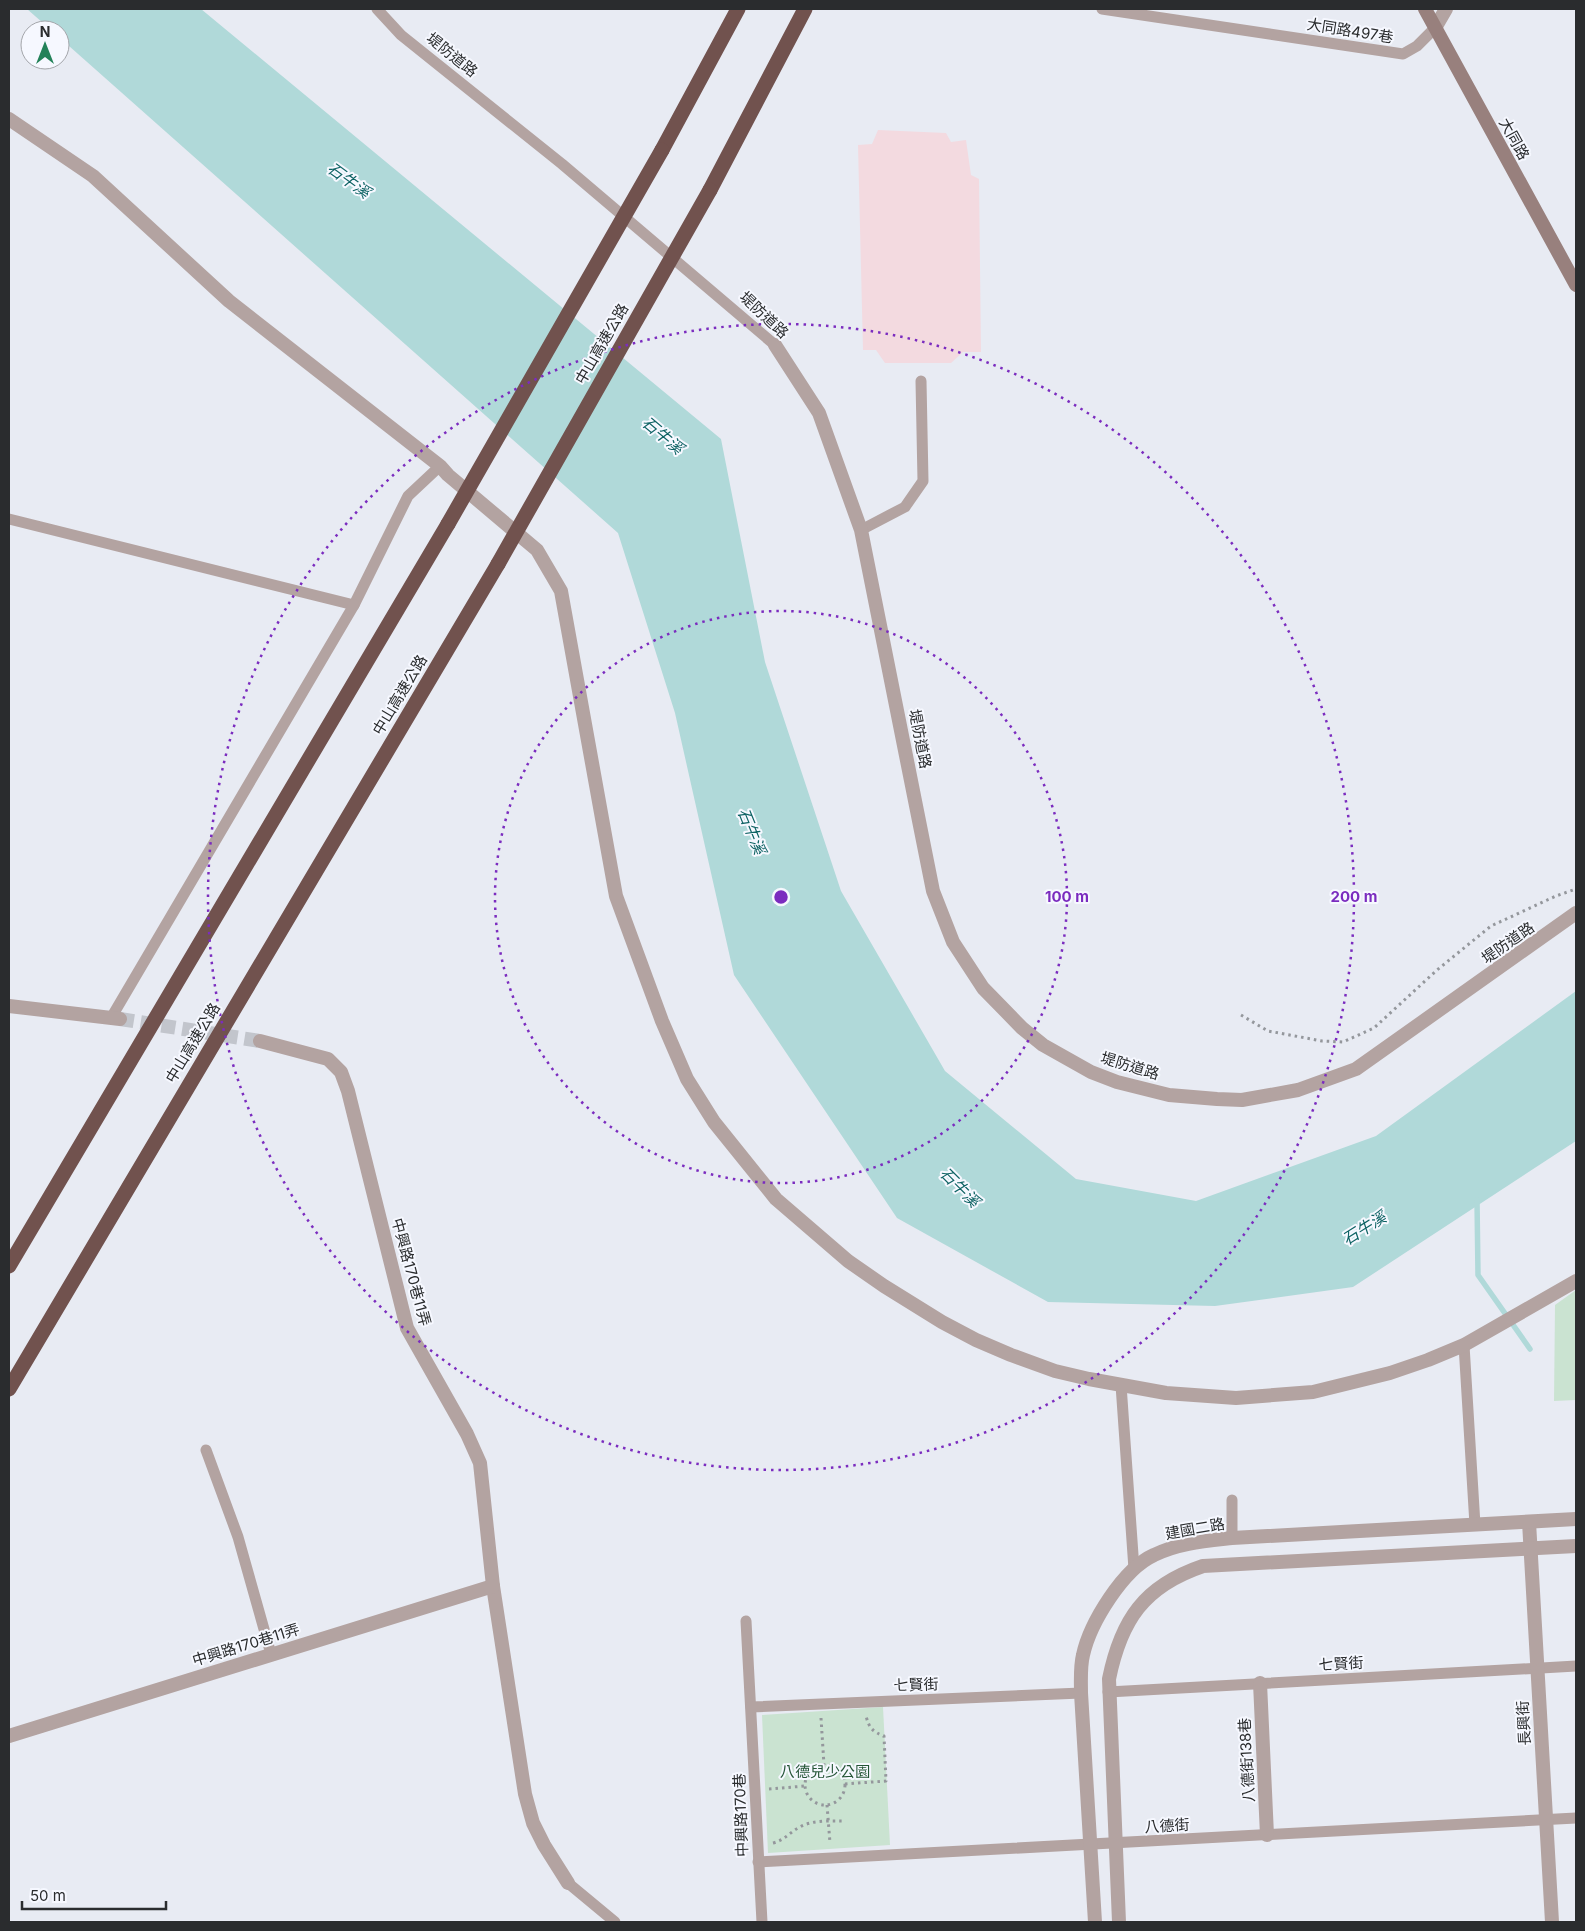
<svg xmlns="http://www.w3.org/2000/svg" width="1585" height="1931" font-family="Inter,'Noto Sans TC',sans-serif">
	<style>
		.commercial { fill: #f3dae0 }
		.green { fill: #cae3d1 }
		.water { fill: #b0d9d9 }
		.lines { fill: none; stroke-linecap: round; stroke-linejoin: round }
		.stream { stroke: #b0d9d9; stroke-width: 5.5 }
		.minor-tunnel { stroke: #c2c5cc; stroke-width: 14; stroke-dasharray: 14 7; stroke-linecap: butt }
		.path { stroke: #94979c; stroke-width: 3; stroke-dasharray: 2.5 4; stroke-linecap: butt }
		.service { stroke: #b3a3a1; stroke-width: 11 }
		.minor { stroke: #b3a3a1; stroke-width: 14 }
		.tertiary { stroke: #b3a3a1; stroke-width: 14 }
		.secondary { stroke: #98807d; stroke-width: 14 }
		.motorway { stroke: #71524e; stroke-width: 15 }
		.motorway-bridge { stroke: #71524e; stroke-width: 15 }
		.ring { fill: none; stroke: #7b2cbf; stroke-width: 2.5; stroke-dasharray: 2.5 5 }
		.labels { text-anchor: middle; stroke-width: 4; stroke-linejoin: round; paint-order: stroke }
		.street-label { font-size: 15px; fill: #2a2c2e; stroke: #f6f8ff }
		.park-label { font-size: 15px; fill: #255537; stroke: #f6f8ff }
		.water-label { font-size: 16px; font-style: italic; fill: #0e6364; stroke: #f6f8ff }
		.centre { fill: #7b2cbf; stroke: #f6f8ff; stroke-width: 2.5 }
		.ring-label { font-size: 15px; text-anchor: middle; font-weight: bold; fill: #7b2cbf; stroke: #f6f8ff; stroke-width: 4; stroke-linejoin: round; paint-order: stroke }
	</style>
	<rect width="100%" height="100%" fill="#e8ebf3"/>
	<path class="commercial" d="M878 130 946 133 951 142 966 140 971 175 979 179 981 352H963L951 363H885L876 350H863L858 145 872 144Z"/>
	<g class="green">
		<path d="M1576 1290V1400L1554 1401 1555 1305Z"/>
		<path d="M883 1707 890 1845 768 1853 762 1715Z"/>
	</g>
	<path class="water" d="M27 9H201L721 439 765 662 841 891 945 1071 1076 1179 1196 1201 1376 1136 1576 991V1141L1353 1287 1215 1306 1048 1302 897 1218 734 975 675 713 618 533 60 38V30H51Z"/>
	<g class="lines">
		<path class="stream" d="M1477 1200 1478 1275 1530 1349"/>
		<path class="minor-tunnel" d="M120 1019 260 1041"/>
		<g class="path">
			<path d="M1241 1015 1268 1031 1322 1041 1343 1042 1374 1028 1437 970 1491 926 1556 896 1576 889"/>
			<path d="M821 1718 824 1765"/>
			<circle cx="825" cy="1785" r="20"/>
			<path d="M845 1784 886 1781 884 1736C873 1732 869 1728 866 1716"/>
			<path d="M769 1789 805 1786"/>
			<path d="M827 1805 830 1843"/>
			<path d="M773 1843C785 1840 790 1832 800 1827 812 1820 829 1821 843 1821"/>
		</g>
		<g class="service">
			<path d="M377 9 401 35 562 164 775 345"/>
			<path d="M1102 9 1403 54 1417 46 1435 28"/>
			<path d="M9 519 354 605 408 496 440 466"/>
			<path d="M861 530 905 507 923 481 921 381"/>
			<path d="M111 1018 354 605"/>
			<path d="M1464 1345 1475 1525"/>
			<path d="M1121 1385 1134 1569"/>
			<path d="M206 1450 238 1537 271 1654"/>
			<path d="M1232 1538V1500"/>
			<path d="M746 1621 762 1922"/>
			<path d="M1108 1692 1576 1666"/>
			<path d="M751 1707 1081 1693"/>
			<path d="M758 1862 1576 1818"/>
			<path d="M568 1883 615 1922"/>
		</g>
		<g class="minor">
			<path d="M1435 28 1446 9"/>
			<path d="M9 119 93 176 229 301 440 466 448 475 537 550 561 591 616 896 662 1021 687 1079 714 1122 776 1199 848 1261 884 1286 942 1322 976 1340 1011 1355 1055 1371 1089 1379 1166 1393 1236 1398 1313 1392 1390 1373 1428 1360 1464 1345 1576 1281"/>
			<path d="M775 345 819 413 861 530 933 891 953 942 983 988 1022 1028 1043 1045 1091 1072 1117 1082 1169 1095 1217 1099 1242 1100 1298 1090 1356 1069 1576 913"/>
			<path d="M9 1006 120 1019"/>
			<path d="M260 1041 328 1059 341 1072 348 1091 407 1328 467 1434 480 1463 493 1586 525 1794 533 1823 544 1845 568 1883"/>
			<path d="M1529 1522 1552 1922"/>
			<path d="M1260 1683 1267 1835"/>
			<path d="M9 1736 493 1586"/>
		</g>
		<g class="tertiary">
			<path d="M1095 1922 1081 1693C1081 1681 1080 1667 1083 1655 1090 1623 1123 1569 1154 1555 1178 1543 1205 1541 1232 1538L1576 1519"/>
			<path d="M1119 1922 1109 1679C1121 1620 1144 1586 1203 1566L1576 1546"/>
		</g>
		<path class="secondary" d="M1425 9 1576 285"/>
		<g class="motorway">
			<path d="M662 150 738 9"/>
			<path d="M710 190 805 9"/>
			<path d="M9 1266 448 524"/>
			<path d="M9 1389 498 564"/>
		</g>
		<g class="motorway-bridge">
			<path d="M448 524 662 150"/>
			<path d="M498 564 710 190"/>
		</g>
	</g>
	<g class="ring">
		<circle cx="781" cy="897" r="286"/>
		<circle cx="781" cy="897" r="573"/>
	</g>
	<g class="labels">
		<g class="street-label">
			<text transform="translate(1350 31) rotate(9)" y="5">大同路497巷</text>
			<text transform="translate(452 55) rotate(39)" y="5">堤防道路</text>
			<text transform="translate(1514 139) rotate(61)" y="5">大同路</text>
			<text transform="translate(764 315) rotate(43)" y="5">堤防道路</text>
			<text transform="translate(602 344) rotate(-60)" y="5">中山高速公路</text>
			<text transform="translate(400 695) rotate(-59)" y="5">中山高速公路</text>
			<text transform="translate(920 739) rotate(79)" y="5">堤防道路</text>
			<text transform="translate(1508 943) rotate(-35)" y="5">堤防道路</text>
			<text transform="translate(193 1043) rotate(-59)" y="5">中山高速公路</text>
			<text transform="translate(1130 1066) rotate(17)" y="5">堤防道路</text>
			<text transform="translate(411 1272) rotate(75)" y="5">中興路170巷11弄</text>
			<text transform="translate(1195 1529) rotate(-10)" y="5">建國二路</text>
			<text transform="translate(246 1645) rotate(-17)" y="5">中興路170巷11弄</text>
			<text transform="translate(1341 1664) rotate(-3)" y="5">七賢街</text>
			<text transform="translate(916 1685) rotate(-2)" y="5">七賢街</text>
			<text transform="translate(1524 1723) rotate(-93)" y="5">長興街</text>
			<text transform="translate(1247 1760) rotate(-93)" y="5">八德街138巷</text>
			<text transform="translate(741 1815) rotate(-92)" y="5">中興路170巷</text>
			<text transform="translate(1167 1826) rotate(-3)" y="5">八德街</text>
		</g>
		<g class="park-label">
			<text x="825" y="1777">八德兒少公園</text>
		</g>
		<g class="water-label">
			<text transform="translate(349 180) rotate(36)" y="6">石牛溪</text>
			<text transform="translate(663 435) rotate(40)" y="6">石牛溪</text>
			<text transform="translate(752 831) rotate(68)" y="6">石牛溪</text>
			<text transform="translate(960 1187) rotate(45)" y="6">石牛溪</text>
			<text transform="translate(1364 1228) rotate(-32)" y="6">石牛溪</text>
		</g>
	</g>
	<circle cx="781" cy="897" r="8" class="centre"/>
	<g class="ring-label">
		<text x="1067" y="902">100 m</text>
		<text x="1354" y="902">200 m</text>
	</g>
	<rect width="1585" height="1931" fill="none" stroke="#2a2c2e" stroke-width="20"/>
	<g transform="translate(45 45)"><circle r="24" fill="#f6f8ff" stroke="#a4a6ab"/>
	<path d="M0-4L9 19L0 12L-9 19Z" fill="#238259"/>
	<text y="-8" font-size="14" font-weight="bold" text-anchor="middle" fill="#2a2c2e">N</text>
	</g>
	<path d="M22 1901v8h144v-8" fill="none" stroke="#2a2c2e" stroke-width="2.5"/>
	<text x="30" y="1901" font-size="15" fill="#2a2c2e" stroke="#f6f8ff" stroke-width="4" paint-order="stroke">50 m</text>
</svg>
